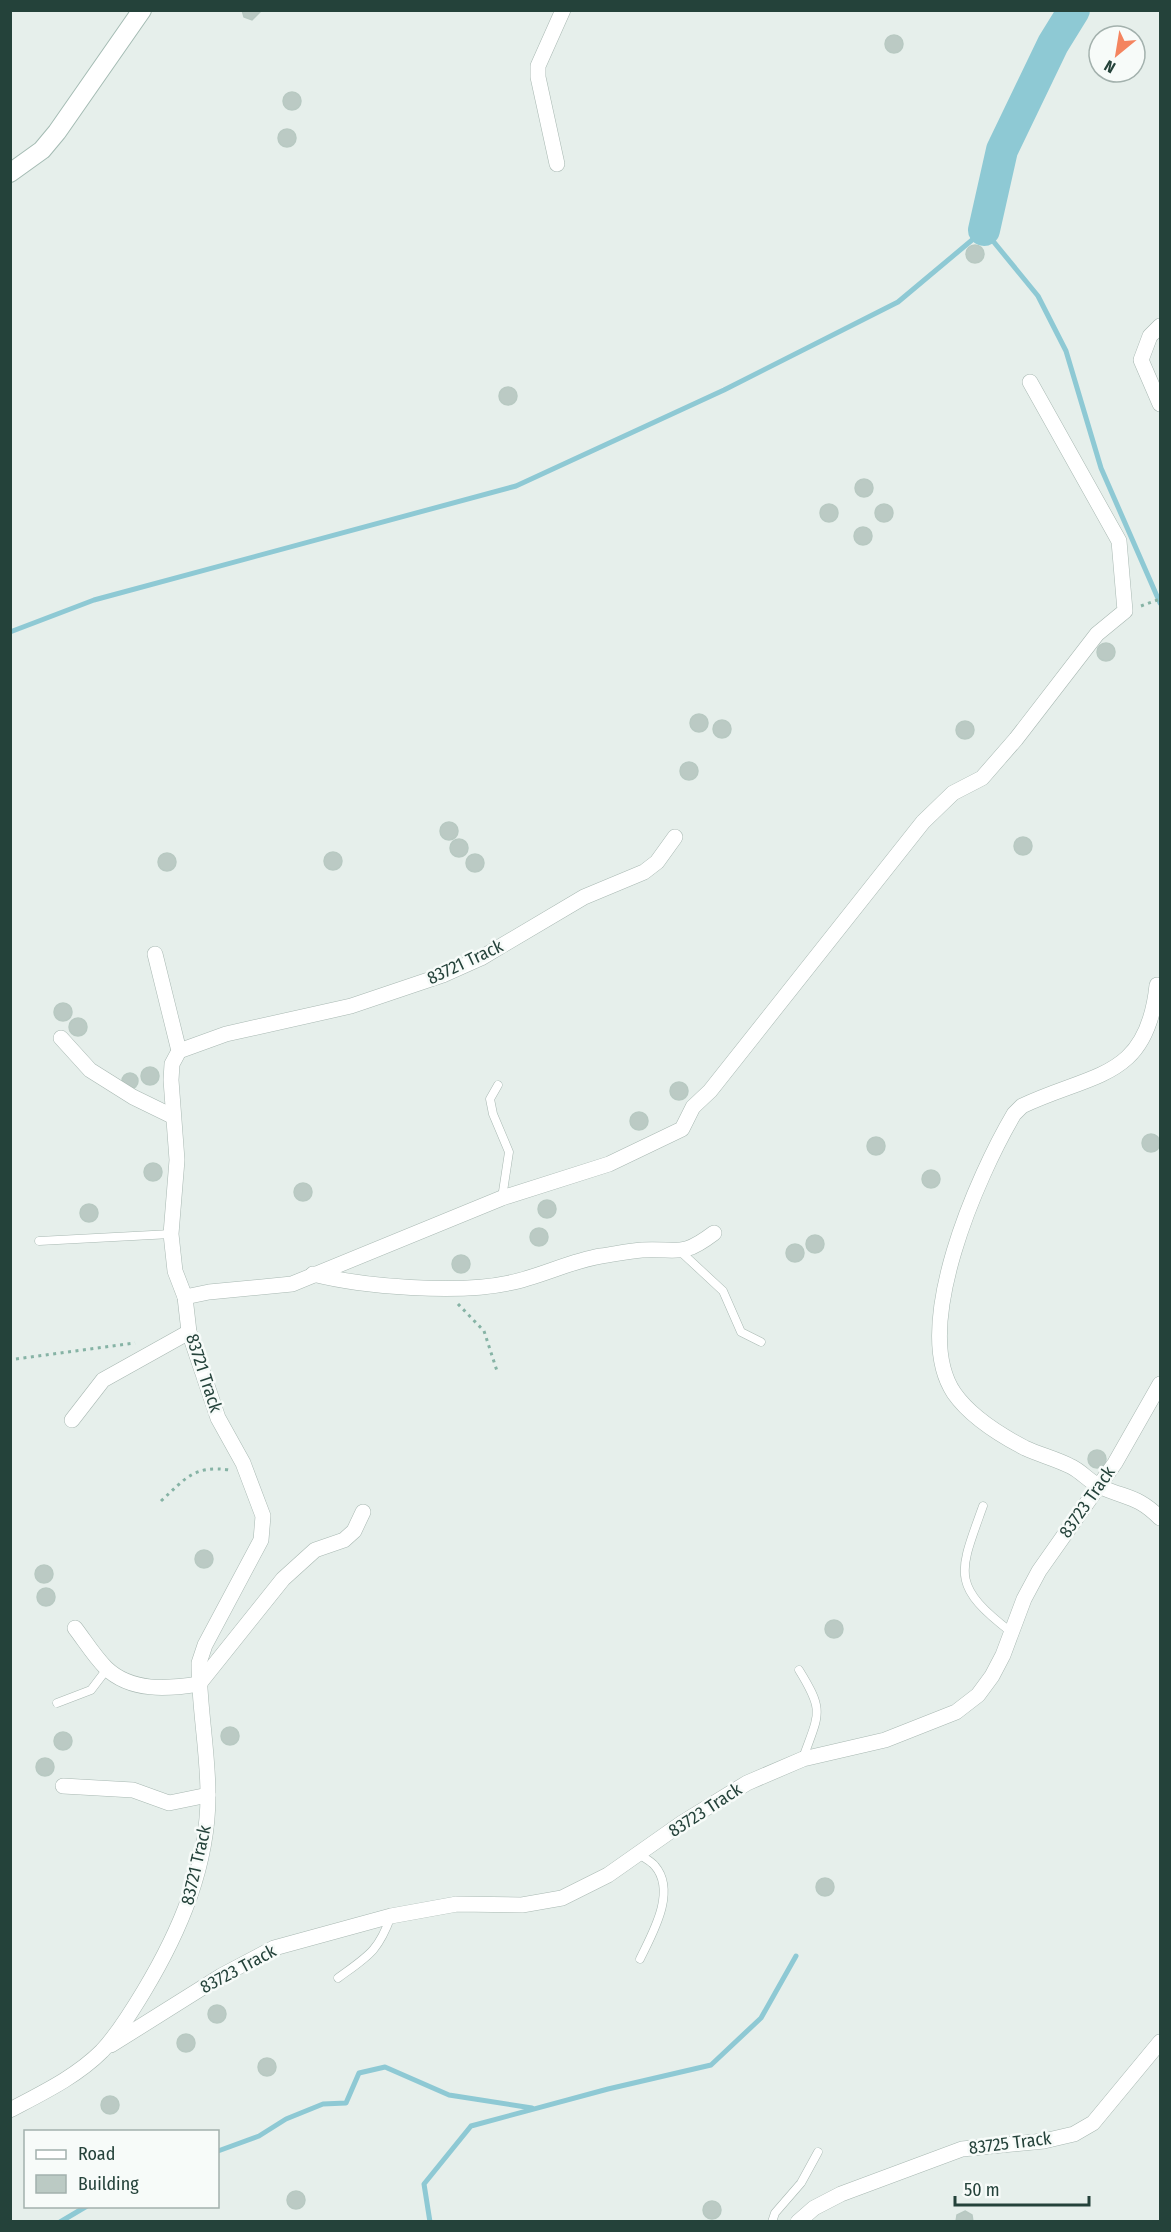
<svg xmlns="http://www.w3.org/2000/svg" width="1171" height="2232" font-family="'Fira Sans Condensed',sans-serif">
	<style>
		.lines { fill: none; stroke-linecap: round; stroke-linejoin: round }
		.stream { stroke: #8ec9d4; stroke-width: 5 }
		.river { stroke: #8ec9d4; stroke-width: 32 }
		.building { fill: #bbcac4; stroke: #b8c9c2; stroke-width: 1.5 }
		.lane-casing { stroke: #a8b8b2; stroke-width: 9 }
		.street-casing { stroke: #a8b8b2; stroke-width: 16 }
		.secondary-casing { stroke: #a4bbb3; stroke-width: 20 }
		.path { stroke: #86b3a5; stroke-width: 3; stroke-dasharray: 3 4.5; stroke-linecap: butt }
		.lane { stroke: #fff; stroke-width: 8 }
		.street { stroke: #fff; stroke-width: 15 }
		.secondary { stroke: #fff; stroke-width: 18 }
		.labels { text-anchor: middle; stroke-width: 5; stroke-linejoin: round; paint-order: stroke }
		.street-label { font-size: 18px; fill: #24423a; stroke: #f7fbf9 }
	</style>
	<rect width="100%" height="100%" fill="#e6efeb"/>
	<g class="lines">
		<g class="stream">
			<path d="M10 632 94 600 516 486 724 390 898 302 984 230 1038 296 1066 351 1101 468 1160 603"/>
			<path d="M218 2151 259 2136 286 2119 323 2104 346 2103 359 2073 385 2067 449 2095 532 2108"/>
			<path d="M60 2222 87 2206"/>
			<path d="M430 2222 424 2184 471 2126 608 2089 711 2065 761 2018 796 1956"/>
		</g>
		<path class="river" d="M984 230 1002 150 1053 44 1074 10"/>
	</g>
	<g class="building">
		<path d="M242 10H260V12L252 20 244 17Z"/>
		<circle cx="894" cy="44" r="9"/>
		<circle cx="292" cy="101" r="9"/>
		<circle cx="287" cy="138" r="9"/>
		<circle cx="975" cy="254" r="9"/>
		<circle cx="508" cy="396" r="9"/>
		<circle cx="864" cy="488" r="9"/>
		<circle cx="829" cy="513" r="9"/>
		<circle cx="884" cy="513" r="9"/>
		<circle cx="863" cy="536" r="9"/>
		<circle cx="1106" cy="652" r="9"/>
		<circle cx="699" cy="723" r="9"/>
		<circle cx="722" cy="729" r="9"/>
		<circle cx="965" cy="730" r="9"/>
		<circle cx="689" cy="771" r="9"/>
		<circle cx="449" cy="831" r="9"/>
		<circle cx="1023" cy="846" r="9"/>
		<circle cx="459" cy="848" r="9"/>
		<circle cx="333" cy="861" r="9"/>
		<circle cx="167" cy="862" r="9"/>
		<circle cx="475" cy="863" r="9"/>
		<circle cx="63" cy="1012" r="9"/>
		<circle cx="78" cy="1027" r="9"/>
		<circle cx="150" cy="1076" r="9"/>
		<circle cx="130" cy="1081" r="8"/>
		<circle cx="679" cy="1091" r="9"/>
		<circle cx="639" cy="1121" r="9"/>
		<circle cx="1151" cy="1143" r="9"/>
		<circle cx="876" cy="1146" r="9"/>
		<circle cx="153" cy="1172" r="9"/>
		<circle cx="931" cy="1179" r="9"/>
		<circle cx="303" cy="1192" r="9"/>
		<circle cx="547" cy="1209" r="9"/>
		<circle cx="89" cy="1213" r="9"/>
		<circle cx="539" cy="1237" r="9"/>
		<circle cx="815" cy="1244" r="9"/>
		<circle cx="795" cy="1253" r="9"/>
		<circle cx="461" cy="1264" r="9"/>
		<circle cx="1097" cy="1459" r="9"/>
		<circle cx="204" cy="1559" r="9"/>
		<circle cx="44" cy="1574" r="9"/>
		<circle cx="46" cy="1597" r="9"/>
		<circle cx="834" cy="1629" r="9"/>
		<circle cx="230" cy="1736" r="9"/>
		<circle cx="63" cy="1741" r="9"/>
		<circle cx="45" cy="1767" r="9"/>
		<circle cx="825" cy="1887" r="9"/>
		<circle cx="217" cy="2014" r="9"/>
		<circle cx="186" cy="2043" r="9"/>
		<circle cx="267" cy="2067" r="9"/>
		<circle cx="110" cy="2105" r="9"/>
		<circle cx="296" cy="2200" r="9"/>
		<circle cx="712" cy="2210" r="9"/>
		<path d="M965 2211 972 2215 973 2222H956L957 2215Z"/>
	</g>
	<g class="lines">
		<defs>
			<g id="lane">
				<path d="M498 1085 490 1099 493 1114 509 1152 502 1198"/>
				<path d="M39 1241 171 1234"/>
				<path d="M681 1252 723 1291 741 1332 761 1342"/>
				<path d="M983 1506C959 1573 950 1585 1011 1632"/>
				<path d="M799 1670C825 1712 819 1713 803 1758"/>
				<path d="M57 1703 91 1690 107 1669"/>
				<path d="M639 1854C644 1858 651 1861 655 1866 677 1892 652 1934 640 1959"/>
				<path d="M338 1978C368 1956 378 1952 391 1916"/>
				<path d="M772 2222 775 2213 801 2183 818 2152"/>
			</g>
			<g id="street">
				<path d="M557 164 538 77V66L563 10"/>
				<path d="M1160 326 1150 336 1141 360 1160 404"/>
				<path d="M155 954 179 1051"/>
				<path d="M1157 985C1147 1080 1094 1072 1022 1106L1014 1114C978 1175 910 1327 954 1393 970 1416 1000 1435 1025 1448 1040 1455 1057 1459 1072 1467 1082 1472 1091 1483 1101 1487 1128 1499 1138 1496 1160 1518"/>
				<path d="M61 1038 90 1070 133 1097 172 1116"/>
				<path d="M313 1274C364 1287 458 1294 509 1283 540 1277 570 1261 601 1256 615 1254 629 1251 642 1250 679 1248 681 1258 714 1233"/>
				<path d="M185 1297 209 1292 292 1284 502 1198 609 1164 682 1129 693 1107 710 1091 923 822 953 793 982 778 1016 739 1097 634 1125 611 1119 541 1030 382"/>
				<path d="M72 1420 103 1380 189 1332"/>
				<path d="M75 1628C85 1641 94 1656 106 1668 131 1692 168 1689 199 1684L283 1579 315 1550 344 1540 354 1531 363 1512"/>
				<path d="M63 1786 133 1790 169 1803 208 1795"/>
				<path d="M111 2045 221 1976 274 1948 391 1916 457 1904 522 1905 562 1898 608 1875 682 1823 747 1783 803 1759 885 1740 956 1712 978 1695 992 1676 1003 1655 1024 1599 1039 1571 1115 1463 1160 1384"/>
				<path d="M10 2110C42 2093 76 2077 102 2051 118 2034 132 2011 144 1991 180 1931 208 1866 208 1795 208 1751 199 1707 199 1663L205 1645 261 1540 263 1516 243 1463 218 1418 189 1332 185 1297 175 1271 171 1234 177 1160 171 1080 172 1064 179 1051 226 1034 351 1006 443 975 481 958 584 897 644 872 657 862 675 837"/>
				<path d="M798 2222 814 2208 841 2194 962 2149 1044 2141 1074 2134 1093 2123 1160 2042"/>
			</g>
			<path id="secondary" d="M10 173 42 150 57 132 142 10"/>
		</defs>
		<use href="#lane" class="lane-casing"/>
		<use href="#street" class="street-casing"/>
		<use href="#secondary" class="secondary-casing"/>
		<g class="path">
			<path d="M1141 606 1160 599"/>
			<path d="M458 1304 484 1331 497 1371"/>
			<path d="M16 1359 135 1343"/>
			<path d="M161 1501C186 1478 194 1465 230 1470"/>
		</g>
		<use href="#lane" class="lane"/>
		<use href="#street" class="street"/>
		<use href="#secondary" class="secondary"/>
	</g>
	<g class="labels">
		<g class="street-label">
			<text transform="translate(465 962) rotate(-25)" y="6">83721 Track</text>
			<text transform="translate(204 1373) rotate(72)" y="6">83721 Track</text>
			<text transform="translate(1087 1502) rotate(-55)" y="6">83723 Track</text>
			<text transform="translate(705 1810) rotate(-33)" y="6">83723 Track</text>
			<text transform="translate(196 1865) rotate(-77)" y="6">83721 Track</text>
			<text transform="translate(238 1969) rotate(-28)" y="6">83723 Track</text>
			<text transform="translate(1010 2143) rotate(-7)" y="6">83725 Track</text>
		</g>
	</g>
	<rect width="1171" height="2232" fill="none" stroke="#24423a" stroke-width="24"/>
	<rect x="24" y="2130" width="195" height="78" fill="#f7fbf9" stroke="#a3b1ad" stroke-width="1.5"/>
	<rect x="36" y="2150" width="30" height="9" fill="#ffffff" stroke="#a3b1ad" stroke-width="1.5"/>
	<text x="78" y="2160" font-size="18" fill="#24423a">Road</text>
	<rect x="36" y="2175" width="30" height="18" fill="#bbcac4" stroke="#a3b1ad" stroke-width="1.5"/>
	<text x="78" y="2190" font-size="18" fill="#24423a">Building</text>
	<g transform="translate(1117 54) rotate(210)"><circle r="28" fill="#f7fbf9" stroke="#a3b1ad" stroke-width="1.5"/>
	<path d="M0-4.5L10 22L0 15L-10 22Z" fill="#f4845f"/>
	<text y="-9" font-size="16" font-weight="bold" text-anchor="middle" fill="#24423a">N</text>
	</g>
	<path d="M955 2196v9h134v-9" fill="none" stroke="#24423a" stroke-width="3"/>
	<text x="964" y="2196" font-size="18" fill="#24423a" stroke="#f7fbf9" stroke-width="4.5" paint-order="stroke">50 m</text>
</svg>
